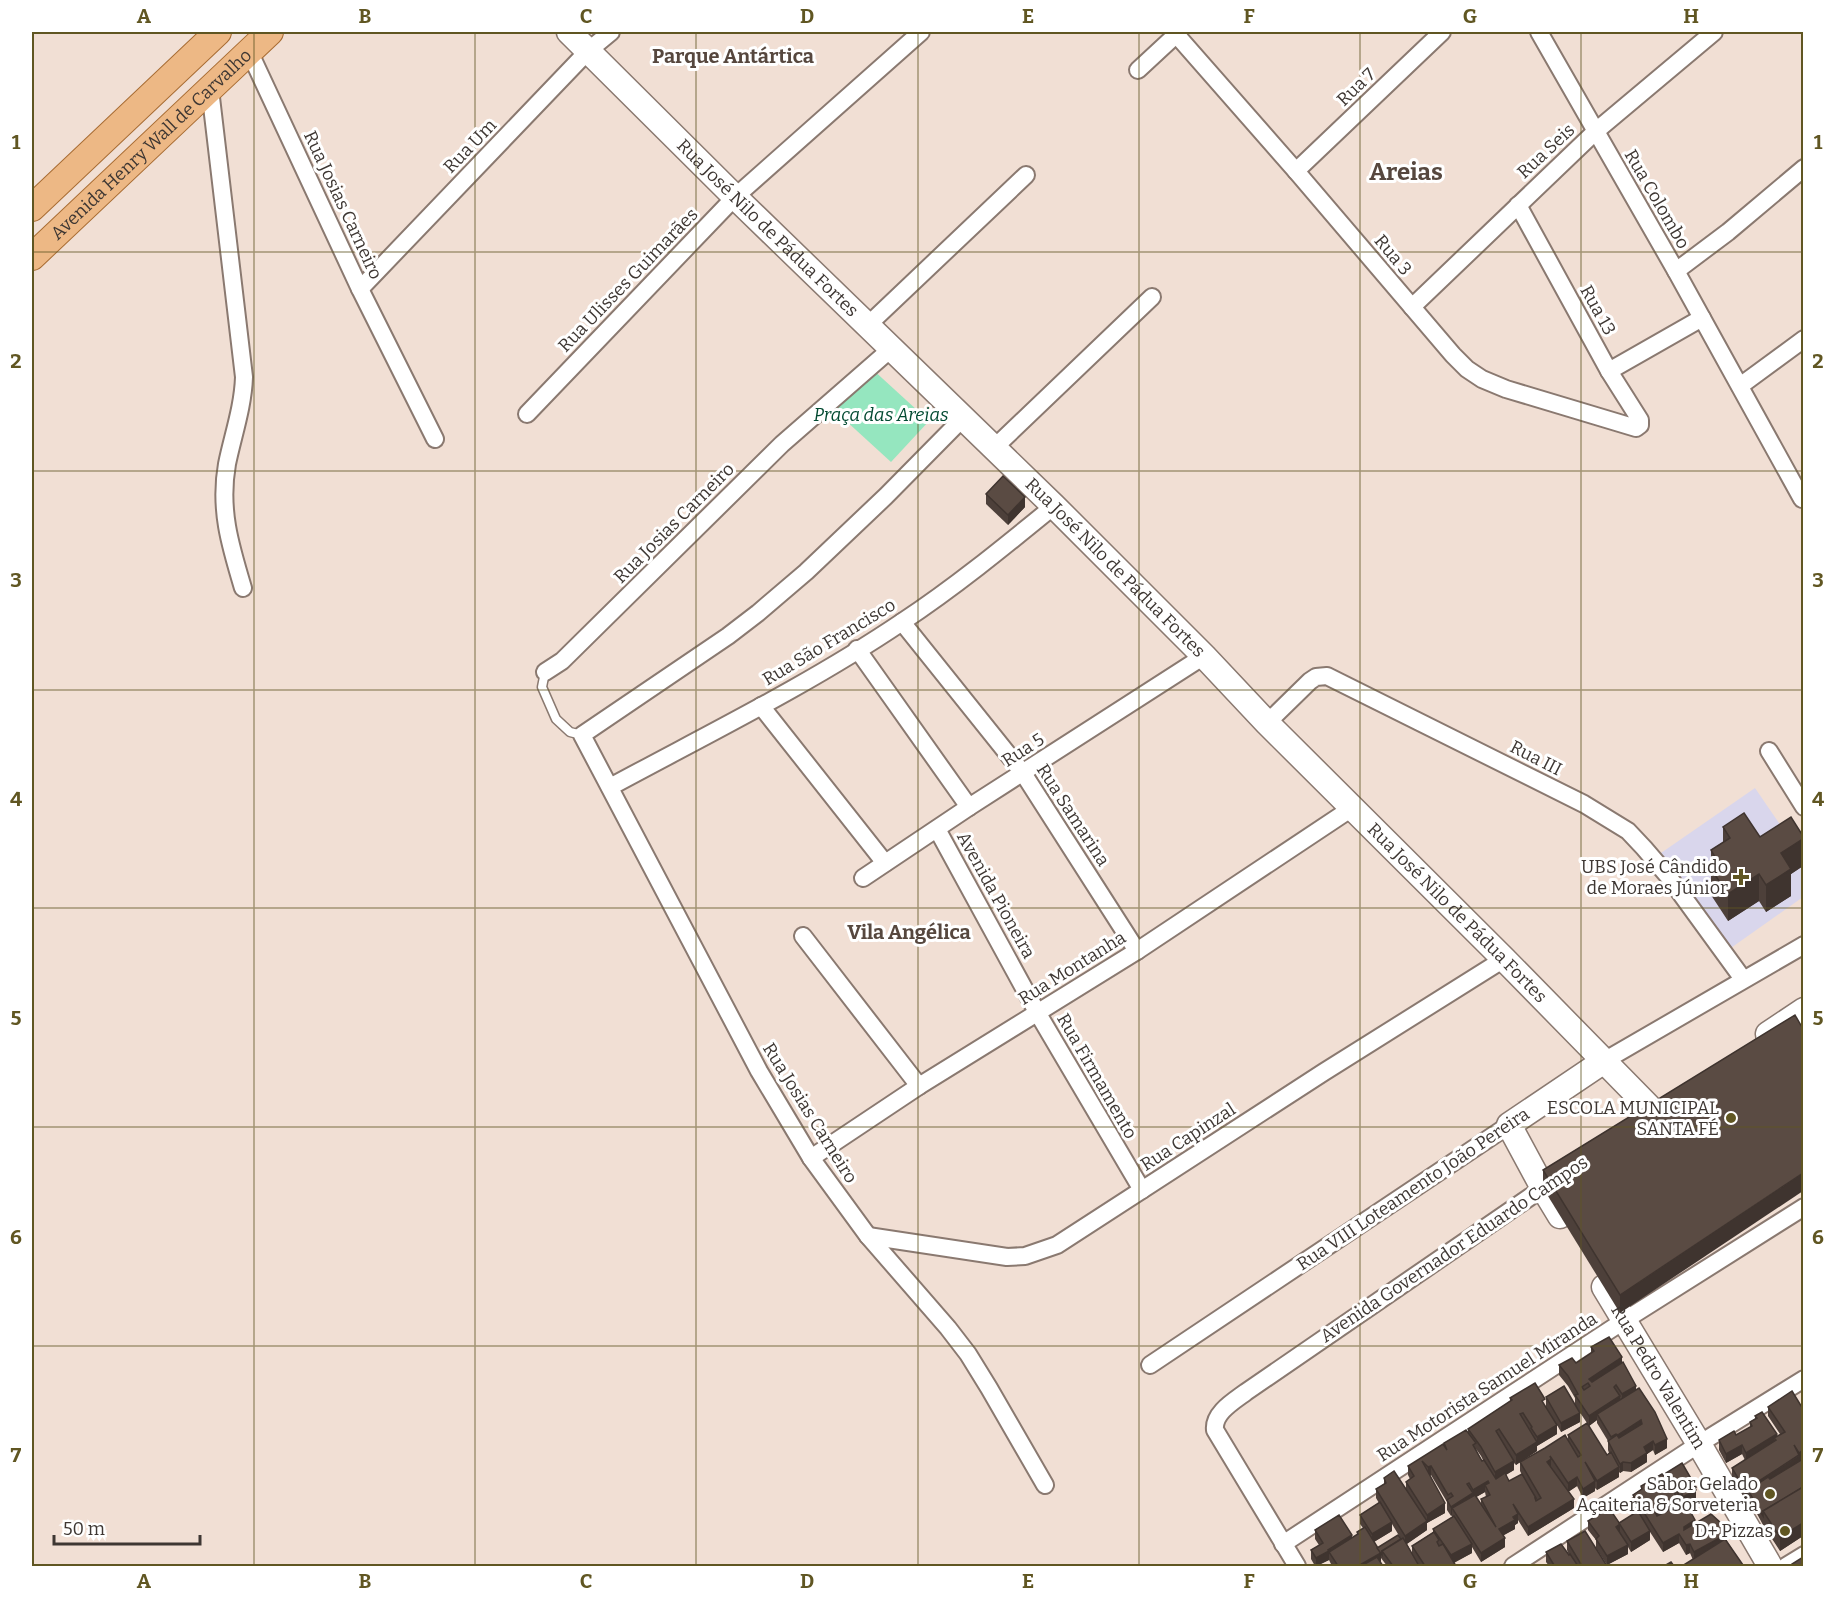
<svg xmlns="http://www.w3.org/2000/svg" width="1835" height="1598" font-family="Bitter,serif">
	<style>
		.medical { fill: #d9d6ec }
		.green { fill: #95e6bf }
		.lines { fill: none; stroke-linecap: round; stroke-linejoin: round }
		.lane-casing { stroke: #8a7970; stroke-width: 11 }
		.street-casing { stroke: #8a7970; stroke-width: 20 }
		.secondary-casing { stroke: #8a7970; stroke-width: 27 }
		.primary-casing { stroke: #a86c33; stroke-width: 28 }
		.lane { stroke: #fff; stroke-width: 8 }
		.street { stroke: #fff; stroke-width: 16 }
		.secondary { stroke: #fff; stroke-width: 24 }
		.primary { stroke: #edb885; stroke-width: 26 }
		.wall { fill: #4d403a; fill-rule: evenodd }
		.shaded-wall { fill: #3f342f }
		.building { fill: #5a4b43; stroke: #3f342f; stroke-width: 1.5; fill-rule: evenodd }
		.grid { fill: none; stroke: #605622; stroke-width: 1.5; stroke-opacity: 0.55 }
		.poi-dot { fill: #605622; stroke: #fff; stroke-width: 2 }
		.labels { text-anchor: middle; stroke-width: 6; stroke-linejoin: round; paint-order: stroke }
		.street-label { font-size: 18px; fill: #3e3733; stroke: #fff }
		.park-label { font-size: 18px; font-style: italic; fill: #004930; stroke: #fff }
		.poi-label { font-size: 18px; fill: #3e3733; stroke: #fff; text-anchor: end }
		.neighbourhood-label { font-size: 20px; font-weight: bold; fill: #56473e; stroke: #fff }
		.district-label { font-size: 24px; font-weight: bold; fill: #56473e; stroke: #fff }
		.neatline { fill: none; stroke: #605622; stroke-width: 2 }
		.grid-label { font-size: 20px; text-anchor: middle; font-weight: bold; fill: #605622 }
	</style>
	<rect width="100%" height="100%" fill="#f1dfd4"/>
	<path class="medical" d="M1755 788 1803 858V897L1728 950 1661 853Z"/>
	<path class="green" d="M871 368 929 421 891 462 833 409Z"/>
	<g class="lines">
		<defs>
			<path id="lane" d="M545 672 542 687 556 719 570 732 582 735"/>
			<g id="street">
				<path d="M1174 32 1296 171 1453 355 1467 369 1482 379 1506 389 1636 428 1640 425V420L1609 371 1518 205"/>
				<path d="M1539 32 1676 271 1802 499"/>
				<path d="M249 51 360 289 435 439"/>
				<path d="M1138 70 1179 32"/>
				<path d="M210 89 244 377C243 407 233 435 227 464 219 509 230 545 243 588"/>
				<path d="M1296 171 1442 32"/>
				<path d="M1676 271 1728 232 1804 168"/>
				<path d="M360 289 588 51 611 32"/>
				<path d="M1412 307 1596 131 1714 32"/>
				<path d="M868 325 1026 175"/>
				<path d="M1609 371 1702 318"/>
				<path d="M1740 386 1804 339"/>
				<path d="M527 414 735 197 921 32"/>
				<path d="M963 418 886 496 806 572 758 613 728 636 582 735 759 1071 811 1158 868 1236 948 1328 968 1354 989 1388 1045 1485"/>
				<path d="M994 448 1152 297"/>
				<path d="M902 622 1023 773 1137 951"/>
				<path d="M857 649 969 807"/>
				<path d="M545 672 562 661 782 444 892 348"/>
				<path d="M761 706 885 863"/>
				<path d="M1267 723 1310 681 1316 677 1327 676 1584 804 1628 831 1644 848 1668 876 1743 979"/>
				<path d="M1769 751 1804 807"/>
				<path d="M610 787C708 734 810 684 902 622 955 587 1005 546 1054 506"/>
				<path d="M937 829 1037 1012 1142 1190"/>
				<path d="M863 878 969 807 1204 656"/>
				<path d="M803 936 919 1086"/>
				<path d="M1604 1061 1804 945"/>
				<path d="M811 1158 919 1086 1137 951 1352 808"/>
				<path d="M868 1236 1007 1257 1025 1256 1057 1245 1324 1072 1504 959"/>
				<path d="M1150 1365 1509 1125"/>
				<path d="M1283 1544 1625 1320 1804 1207"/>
				<path d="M1297 1566 1215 1430C1213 1413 1234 1401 1246 1392L1543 1188"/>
				<path d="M1513 1566 1699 1444 1804 1379"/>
				<path d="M1786 1566 1804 1555"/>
			</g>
			<g id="secondary">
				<path id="s1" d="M569 32 735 197 1054 506 1204 656 1267 723 1504 959 1654 1112"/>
				<path d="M1768 1034 1804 1010"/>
				<path d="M1560 1216 1543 1188 1509 1125 1604 1061"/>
				<path id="s2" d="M1604 1287 1699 1444 1770 1566"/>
			</g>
			<g id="primary">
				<path d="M32 208 218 32"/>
				<path id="s3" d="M32 257 270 32"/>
			</g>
		</defs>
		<use href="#lane" class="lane-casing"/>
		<use href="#street" class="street-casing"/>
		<use href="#secondary" class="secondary-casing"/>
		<use href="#primary" class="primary-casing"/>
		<use href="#lane" class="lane"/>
		<use href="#street" class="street"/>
		<use href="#secondary" class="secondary"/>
		<use href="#primary" class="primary"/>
	</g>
	<g class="wall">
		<path d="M986 494 1025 507 1008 525 986 504Z"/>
		<path d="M1723 827 1760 837 1803 836V866L1791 874V896L1766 912 1759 901 1728 921 1711 895V850L1723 842Z"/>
		<path d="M1795 1015 1620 1313 1543 1188V1170Z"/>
		<path d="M1591 1347 1622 1362 1636 1389 1667 1448 1655 1455 1653 1450 1647 1454V1462L1631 1472 1623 1471 1620 1473 1619 1472V1477L1597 1490 1595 1488V1491L1583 1498 1577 1486 1568 1492 1574 1508 1528 1536 1518 1520V1523L1515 1525V1529L1503 1535 1505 1547 1481 1562 1472 1547V1553L1454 1563 1456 1566H1387L1381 1558V1563L1383 1566H1332L1329 1560 1317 1566H1315L1311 1559V1550L1319 1545 1315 1539V1530L1352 1538 1357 1535V1532L1363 1528 1360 1524V1515L1379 1503 1376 1498V1489L1384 1484V1478L1406 1488V1482L1410 1479 1408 1475V1466L1444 1445V1443L1468 1433V1429L1510 1401V1398L1546 1406V1397L1575 1405V1398L1568 1386 1559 1375V1365L1576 1363 1591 1353ZM1575 1405 1589 1426 1597 1420V1423L1608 1441V1450L1609 1453 1607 1455 1568 1435V1440L1520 1462 1537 1451V1446L1557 1434V1425L1561 1432 1580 1422ZM1476 1449 1481 1456 1483 1460 1482 1461ZM1520 1462V1471L1522 1475 1509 1481 1506 1475 1514 1470V1463L1516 1465ZM1431 1475 1447 1502V1510L1451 1516 1452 1515V1517L1433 1529V1532L1412 1546V1553L1407 1544 1427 1530V1523L1445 1513 1430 1476ZM1485 1492 1486 1497 1481 1499V1505L1476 1497ZM1392 1524 1401 1539 1377 1548 1374 1542 1392 1531Z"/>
		<path d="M1768 1407 1803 1409V1536L1780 1551 1763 1525 1748 1497 1745 1499 1732 1477V1468L1745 1460 1742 1454 1726 1463 1719 1450V1440L1736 1435 1750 1427V1422L1755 1419V1416L1777 1437 1780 1434 1768 1416Z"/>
		<path d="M1666 1473 1696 1487V1499L1686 1504 1695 1524 1727 1541 1743 1566 1693 1560 1690 1553 1686 1555 1679 1543 1663 1552 1650 1532V1540L1631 1552 1628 1547V1554L1607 1565 1596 1548V1540L1588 1530V1521L1619 1523 1637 1512 1633 1505V1495L1641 1489V1486L1666 1478Z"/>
		<path d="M1567 1541 1607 1566H1549L1546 1562V1552L1569 1555 1567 1550Z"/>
	</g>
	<g class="shaded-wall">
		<path d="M1025 497V507L1008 525V515Z"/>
		<path d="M1803 839V866L1791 874V896L1766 912V885L1781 853Z"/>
		<path d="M1759 874V901L1728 921V894Z"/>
		<path d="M1803 1173V1191L1620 1313V1295Z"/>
		<path d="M1622 1357V1367L1589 1388V1379Z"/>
		<path d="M1636 1386V1395L1622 1403V1394Z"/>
		<path d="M1620 1396V1405L1597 1414V1420L1589 1426V1416Z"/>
		<path d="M1580 1413V1422L1561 1432V1423Z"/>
		<path d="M1641 1420V1429L1618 1445V1435Z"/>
		<path d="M1557 1425V1434L1537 1446V1451L1516 1465V1455L1537 1442V1437Z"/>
		<path d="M1777 1434V1443L1774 1438V1445L1746 1462V1453Z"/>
		<path d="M1667 1439V1448L1655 1455V1445Z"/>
		<path d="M1653 1441V1450L1647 1454V1462L1631 1472V1463L1644 1447Z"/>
		<path d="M1742 1445V1454L1726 1463V1454Z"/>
		<path d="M1803 1450V1460L1801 1456V1461L1799 1465 1748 1490V1497L1745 1499V1490L1799 1456V1453Z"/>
		<path d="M1551 1459V1468L1547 1462Z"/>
		<path d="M1514 1461V1470L1495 1481V1472Z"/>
		<path d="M1623 1462V1471L1620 1473V1464Z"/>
		<path d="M1431 1466V1475L1428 1477V1467Z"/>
		<path d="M1619 1467V1477L1597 1490V1481Z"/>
		<path d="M1577 1477V1486L1568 1492V1483Z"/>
		<path d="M1488 1481V1490L1485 1485V1492L1473 1499V1490Z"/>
		<path d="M1595 1481V1491L1583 1498V1489Z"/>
		<path d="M1696 1487V1499L1683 1506V1497Z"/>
		<path d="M1473 1493V1502L1452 1508V1515L1451 1516V1507Z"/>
		<path d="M1682 1494V1504L1679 1505V1495Z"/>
		<path d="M1574 1499V1508L1528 1536V1527Z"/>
		<path d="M1677 1499V1508L1655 1521V1512Z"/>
		<path d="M1445 1503V1513L1427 1523V1530L1405 1545V1536L1427 1521V1515Z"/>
		<path d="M1518 1514V1523L1515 1525V1529L1499 1538V1529Z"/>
		<path d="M1695 1520V1529L1684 1536V1527Z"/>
		<path d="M1392 1522V1531L1372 1543V1534Z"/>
		<path d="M1803 1523V1536L1780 1551V1537Z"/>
		<path d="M1620 1524V1533L1616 1527Z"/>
		<path d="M1650 1531V1540L1631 1552V1542Z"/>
		<path d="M1679 1534V1543L1663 1552V1543Z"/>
		<path d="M1727 1534V1543L1694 1562V1552Z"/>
		<path d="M1352 1535V1544L1329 1552V1560L1316 1566V1558Z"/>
		<path d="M1505 1538V1547L1481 1562V1553Z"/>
		<path d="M1472 1544V1553L1451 1564V1555Z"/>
		<path d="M1690 1544V1553L1686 1555V1545Z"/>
		<path d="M1628 1545V1554L1607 1565V1556Z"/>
		<path d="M1381 1553V1563L1374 1566H1358Z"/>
	</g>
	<g class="building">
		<path d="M1003 476 1025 497 1008 515 986 494Z"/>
		<path d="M1744 813 1760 837 1791 817 1803 836V839L1781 853 1791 869 1766 885 1759 874 1728 894 1711 869 1719 864 1711 850 1730 838 1723 827Z"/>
		<path d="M1795 1015 1803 1029V1173L1620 1295 1543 1170Z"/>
		<path d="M1609 1337 1622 1357 1589 1379 1592 1382 1623 1362 1636 1386 1622 1394 1616 1385 1614 1387 1620 1396 1589 1416 1575 1395 1578 1394 1568 1376 1559 1365 1572 1358 1576 1363 1594 1351 1591 1347ZM1588 1383 1590 1386 1584 1390 1582 1387Z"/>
		<path d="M1535 1383 1545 1399 1542 1401 1557 1425 1537 1437 1531 1428 1532 1427 1523 1413 1520 1414 1537 1442 1516 1455 1499 1429 1496 1431 1514 1461 1495 1472 1481 1447 1468 1429 1512 1400 1510 1398Z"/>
		<path d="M1564 1386 1580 1413 1561 1423 1546 1397Z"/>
		<path d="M1639 1388 1655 1412 1667 1439 1655 1445 1653 1441 1644 1447 1647 1453 1631 1463 1623 1462 1620 1464 1608 1441 1617 1435 1619 1438 1642 1424 1641 1420 1618 1435 1616 1434 1611 1437 1597 1414Z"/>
		<path d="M1792 1391 1803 1409V1450L1799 1453 1794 1445 1799 1455 1745 1490 1732 1468 1776 1440 1774 1438 1785 1432 1768 1407Z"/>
		<path d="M1762 1412 1777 1434 1746 1453 1742 1445 1726 1454 1719 1440 1734 1431 1736 1435 1752 1426 1750 1422 1757 1418 1755 1416Z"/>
		<path d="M1587 1423 1607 1455 1611 1452 1619 1467 1597 1481 1585 1462 1595 1481 1583 1489 1577 1477 1568 1483 1550 1456 1551 1459 1547 1462 1574 1499 1528 1527 1513 1504 1518 1514 1513 1517 1515 1520 1499 1529 1505 1538 1481 1553 1452 1508 1475 1495 1496 1527 1481 1499 1490 1495 1485 1485 1489 1483 1488 1481 1473 1490 1469 1483 1467 1484 1473 1493 1451 1507 1447 1500 1453 1496 1451 1493 1448 1495 1431 1466 1428 1467 1422 1461 1445 1503 1427 1515 1406 1482 1414 1476 1408 1466 1443 1444 1447 1450 1444 1443 1466 1430 1476 1443 1473 1445 1482 1461 1484 1460 1496 1479 1505 1473 1509 1481 1522 1474 1536 1498H1535L1536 1501 1541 1498 1520 1462 1545 1448 1565 1435 1578 1457 1581 1455 1568 1435Z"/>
		<path d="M1803 1454V1487L1763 1511V1516L1748 1490 1768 1477 1770 1479 1803 1459 1801 1456Z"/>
		<path d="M1682 1463 1696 1487H1695L1696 1490 1683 1497 1682 1494 1679 1495 1666 1473Z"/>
		<path d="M1394 1471 1427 1521 1405 1536 1376 1489 1386 1483 1384 1478Z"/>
		<path d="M1662 1474 1671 1485 1677 1499 1655 1512 1657 1516 1685 1502 1695 1520 1684 1527V1530L1711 1514 1722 1524 1727 1534 1694 1552 1690 1544 1686 1545 1679 1534 1663 1543 1633 1495 1642 1489 1641 1486Z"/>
		<path d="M1803 1487V1523L1780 1537 1763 1511Z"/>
		<path d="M1380 1502 1392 1522 1372 1534 1360 1515Z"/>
		<path d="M1609 1508 1620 1524 1616 1527 1628 1545 1607 1556 1596 1539 1599 1536 1588 1521Z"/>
		<path d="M1638 1511 1650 1531 1631 1542 1619 1523Z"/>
		<path d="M1339 1515 1352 1535 1328 1550 1329 1551 1316 1558 1311 1550 1323 1543 1315 1530Z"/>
		<path d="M1454 1516 1472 1544 1451 1555 1433 1529Z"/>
		<path d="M1365 1527 1381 1553 1358 1566H1338L1329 1552 1358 1534 1357 1532Z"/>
		<path d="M1585 1531 1607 1566H1582L1567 1541Z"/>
		<path d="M1434 1532 1439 1540 1437 1542 1439 1546 1443 1544 1456 1566H1425L1412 1546Z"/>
		<path d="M1398 1535 1401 1539 1382 1551V1555L1377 1548Z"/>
		<path d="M1403 1538 1419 1566H1393L1382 1551Z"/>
		<path d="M1725 1539 1743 1565 1741 1566H1682Z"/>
		<path d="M1561 1544 1569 1555 1570 1554 1578 1566H1552L1554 1565 1546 1552Z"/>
		<path d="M1377 1557 1383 1566H1361Z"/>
		<path d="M1803 1557V1566H1793L1792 1564Z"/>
		<path d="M1671 1562 1674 1566H1664Z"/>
	</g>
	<path class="grid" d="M254 32V1566M475 32V1566M696 32V1566M918 32V1566M1139 32V1566M1360 32V1566M1581 32V1566M32 252H1804M32 471H1804M32 690H1804M32 908H1804M32 1127H1804M32 1346H1804"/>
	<g class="poi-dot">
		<path d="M1738 868h6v6h6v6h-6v6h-6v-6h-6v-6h6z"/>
		<circle cx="1731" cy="1118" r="6"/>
		<circle cx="1770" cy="1494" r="6"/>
		<circle cx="1785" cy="1531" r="6"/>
	</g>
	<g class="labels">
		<g class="street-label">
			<text transform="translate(1356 87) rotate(-44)" y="6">Rua 7</text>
			<text dy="6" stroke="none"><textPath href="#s3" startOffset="164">Avenida Henry Wall de Carvalho</textPath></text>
			<text transform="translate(470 146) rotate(-46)" y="6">Rua Um</text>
			<text transform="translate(1546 151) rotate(-43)" y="6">Rua Seis</text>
			<text transform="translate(1657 199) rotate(60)" y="6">Rua Colombo</text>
			<text transform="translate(343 205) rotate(65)" y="6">Rua Josias Carneiro</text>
			<text dy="6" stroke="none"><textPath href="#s1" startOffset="279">Rua José Nilo de Pádua Fortes</textPath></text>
			<text transform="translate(1393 255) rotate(50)" y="6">Rua 3</text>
			<text transform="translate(628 280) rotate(-46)" y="6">Rua Ulisses Guimarães</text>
			<text transform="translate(1598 310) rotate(61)" y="6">Rua 13</text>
			<text transform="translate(674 523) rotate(-45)" y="6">Rua Josias Carneiro</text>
			<text dy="6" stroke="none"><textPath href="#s1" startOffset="765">Rua José Nilo de Pádua Fortes</textPath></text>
			<text transform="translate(829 642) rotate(-31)" y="6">Rua São Francisco</text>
			<text transform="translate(1023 750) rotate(-33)" y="6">Rua 5</text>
			<text transform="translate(1536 758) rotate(27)" y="6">Rua III</text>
			<text transform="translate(1073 815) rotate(57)" y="6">Rua Samarina</text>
			<text transform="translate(996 895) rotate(61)" y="6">Avenida Pioneira</text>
			<text dy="6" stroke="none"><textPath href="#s1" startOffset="1251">Rua José Nilo de Pádua Fortes</textPath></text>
			<text transform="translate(1072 968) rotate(-32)" y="6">Rua Montanha</text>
			<text transform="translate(1097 1076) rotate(60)" y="6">Rua Firmamento</text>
			<text transform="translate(810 1113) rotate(58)" y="6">Rua Josias Carneiro</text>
			<text transform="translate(1188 1137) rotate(-33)" y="6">Rua Capinzal</text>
			<text transform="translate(1413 1189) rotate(-34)" y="6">Rua VIII Loteamento João Pereira</text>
			<text transform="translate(1454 1249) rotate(-34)" y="6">Avenida Governador Eduardo Campos</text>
			<text dy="6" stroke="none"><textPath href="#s2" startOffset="105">Rua Pedro Valentim</textPath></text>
			<text transform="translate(1487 1387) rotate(-33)" y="6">Rua Motorista Samuel Miranda</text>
		</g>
		<g class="park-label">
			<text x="881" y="421">Praça das Areias</text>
		</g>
		<g class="poi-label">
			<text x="1728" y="873">UBS José Cândido<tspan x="1728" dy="21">de Moraes Júnior</tspan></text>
			<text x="1719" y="1114">ESCOLA MUNICIPAL<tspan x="1719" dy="21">SANTA FÉ</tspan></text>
			<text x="1758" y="1490">Sabor Gelado<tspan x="1758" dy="21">Açaiteria &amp; Sorveteria</tspan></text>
			<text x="1773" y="1537">D+ Pizzas</text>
		</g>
		<g class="neighbourhood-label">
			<text x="733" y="63">Parque Antártica</text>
			<text x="909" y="939">Vila Angélica</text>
		</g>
		<g class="district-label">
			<text x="1406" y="180">Areias</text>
		</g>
	</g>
	<rect width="1835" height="1598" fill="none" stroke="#ffffff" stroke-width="66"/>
	<path d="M54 1535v9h146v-9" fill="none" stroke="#3e3733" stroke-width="3"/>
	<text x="63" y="1535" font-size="18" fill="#3e3733" stroke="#ffffff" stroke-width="4.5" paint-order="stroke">50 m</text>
	<rect x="33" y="33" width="1769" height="1532" class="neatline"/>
	<g class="grid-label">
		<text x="144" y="23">A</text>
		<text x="365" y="23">B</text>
		<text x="586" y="23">C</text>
		<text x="807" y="23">D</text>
		<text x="1028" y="23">E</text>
		<text x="1249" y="23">F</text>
		<text x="1470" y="23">G</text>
		<text x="1691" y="23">H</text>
		<text x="16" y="149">1</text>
		<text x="1818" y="149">1</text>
		<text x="16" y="368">2</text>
		<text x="1818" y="368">2</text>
		<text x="16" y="587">3</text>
		<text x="1818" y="587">3</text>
		<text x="16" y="806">4</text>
		<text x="1818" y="806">4</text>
		<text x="16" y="1025">5</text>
		<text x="1818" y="1025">5</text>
		<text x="16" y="1244">6</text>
		<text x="1818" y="1244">6</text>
		<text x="16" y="1462">7</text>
		<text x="1818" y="1462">7</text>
		<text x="144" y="1588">A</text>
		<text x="365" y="1588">B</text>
		<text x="586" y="1588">C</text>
		<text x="807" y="1588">D</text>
		<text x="1028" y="1588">E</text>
		<text x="1249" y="1588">F</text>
		<text x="1470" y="1588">G</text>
		<text x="1691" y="1588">H</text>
	</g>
</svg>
